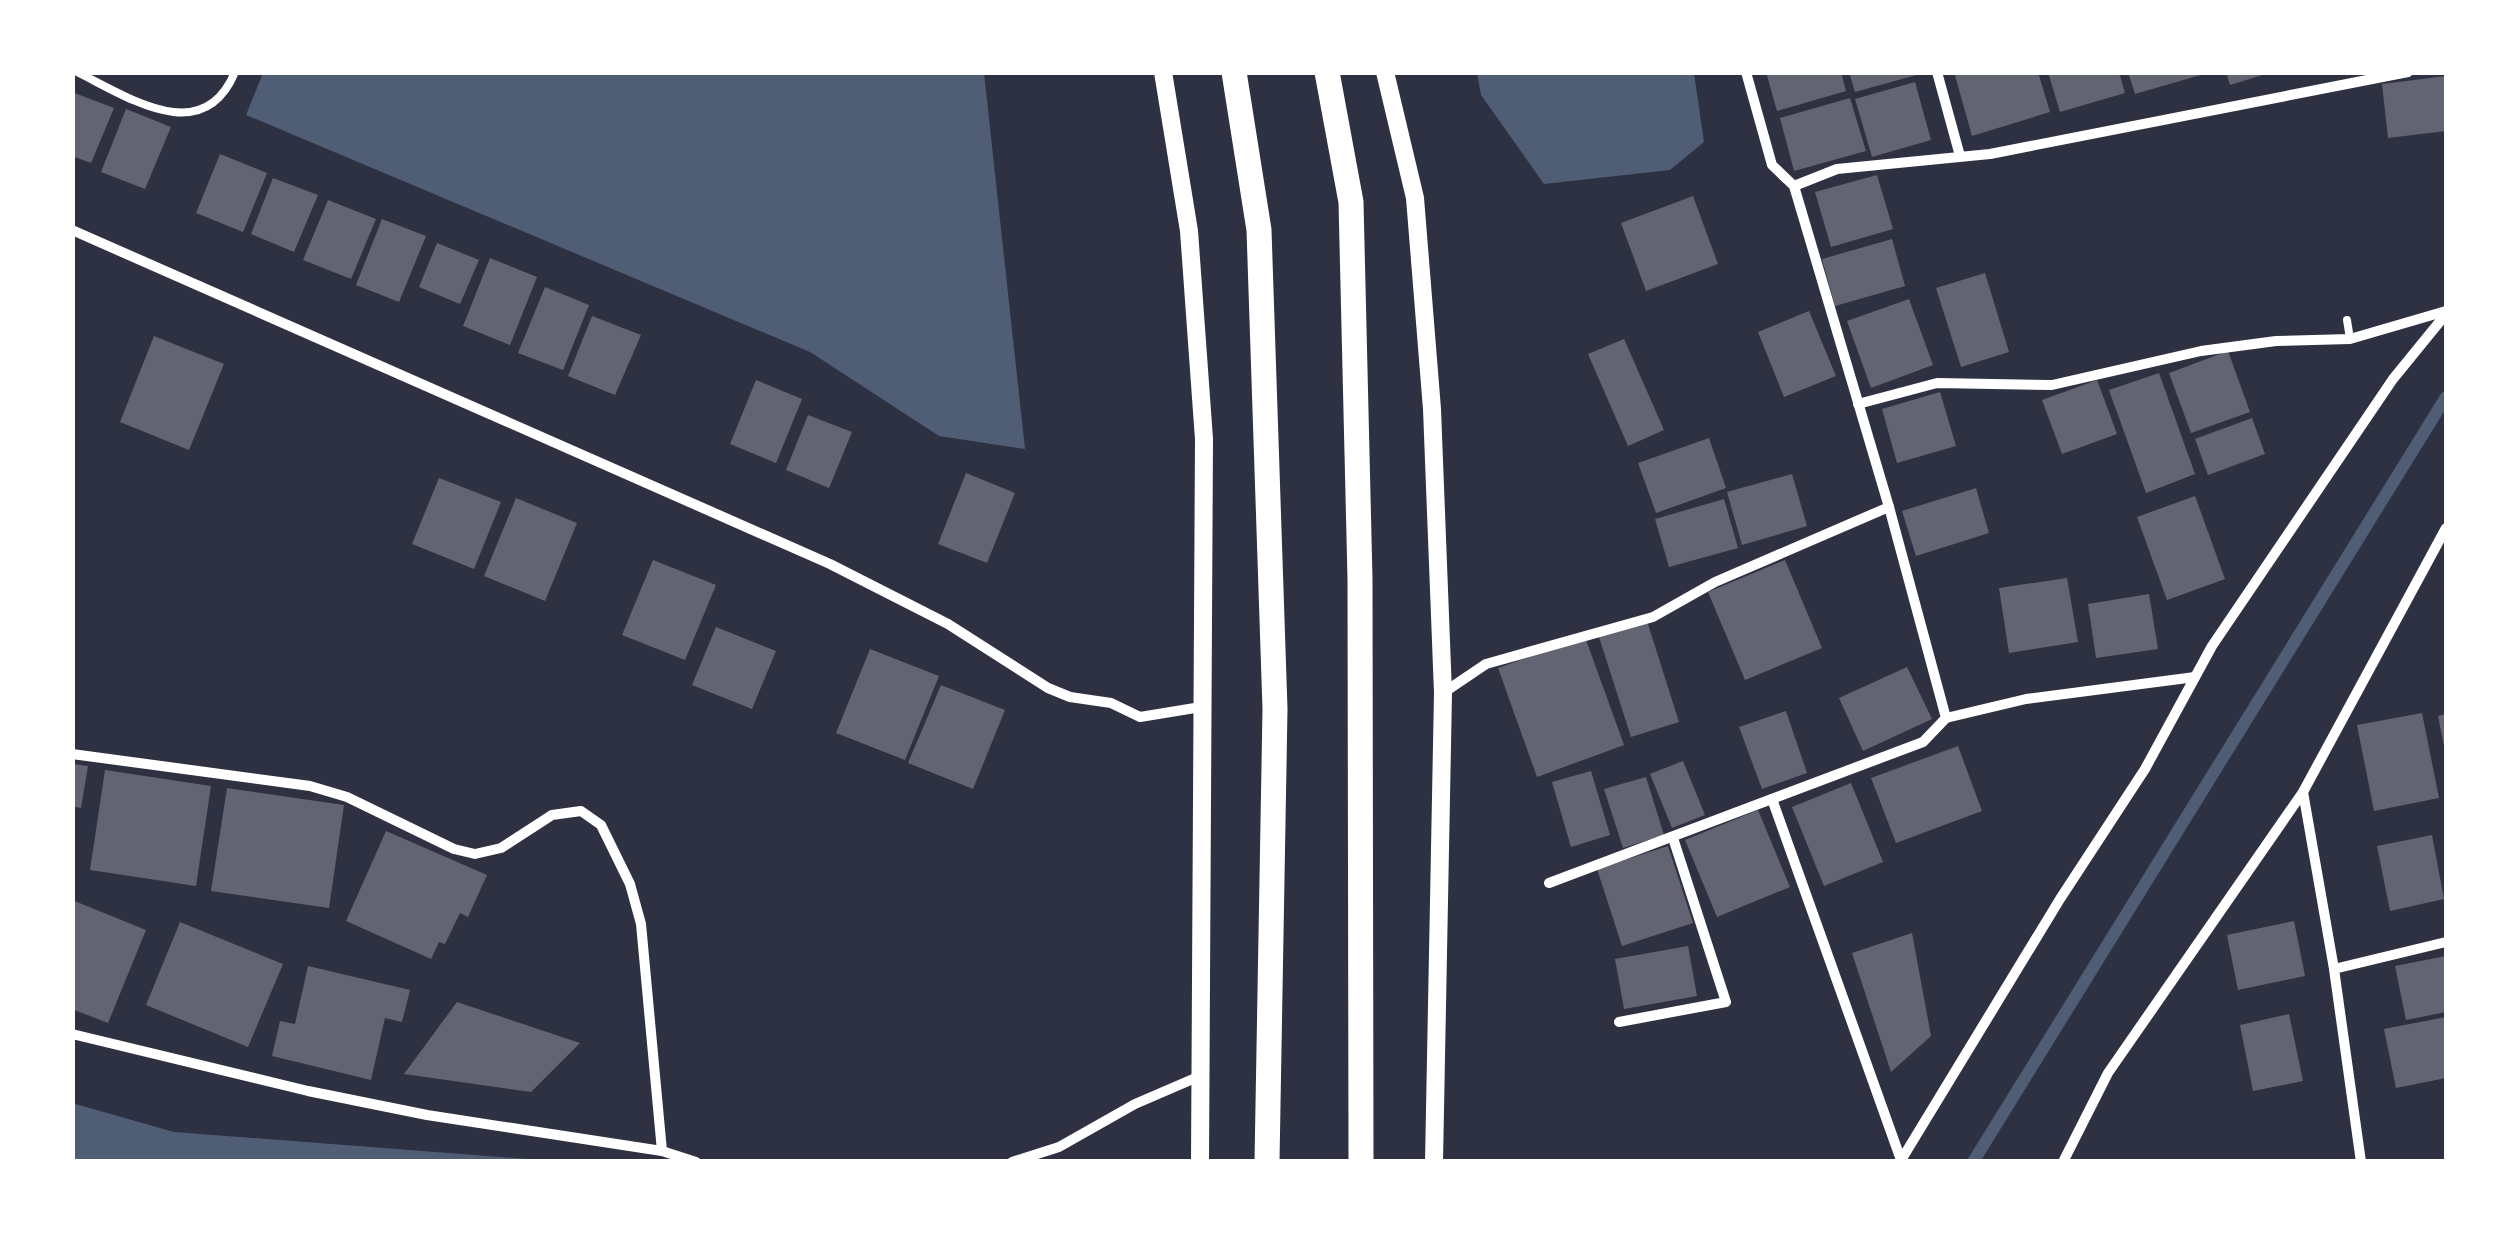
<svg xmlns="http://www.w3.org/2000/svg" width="2519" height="1234" font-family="'Sofia Sans Condensed',sans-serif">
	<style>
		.water { fill: #4f5d75 }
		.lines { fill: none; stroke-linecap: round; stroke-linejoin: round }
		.stream { stroke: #4f5d75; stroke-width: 12 }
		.building { fill: #626471 }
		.service { stroke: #fff; stroke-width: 8 }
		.minor { stroke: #fff; stroke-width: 10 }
		.tertiary { stroke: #fff; stroke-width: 18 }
		.primary { stroke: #fff; stroke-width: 25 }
	</style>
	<rect width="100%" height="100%" fill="#2d3142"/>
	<g class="water">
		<path d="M263 73H984L1025 449 939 436 810 352 246 115Z"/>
		<path d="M1477 73H1694L1704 142 1670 170 1544 184 1481 95Z"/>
		<path d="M72 1103 174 1132 528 1159 527 1162 73 1161Z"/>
	</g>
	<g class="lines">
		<path class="stream" d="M1973 1162 2446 397"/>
	</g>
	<g class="building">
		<path d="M1766 72H1841L1846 91 1777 111Z"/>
		<path d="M1849 72H1920V74L1855 92Z"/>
		<path d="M1954 72H2038L2050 112 1972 136Z"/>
		<path d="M2048 72H2119L2125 93 2060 112Z"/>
		<path d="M2128 72H2204V74L2135 94Z"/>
		<path d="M2226 72H2268L2269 73 2230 85Z"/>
		<path d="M2446 76V131L2388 138 2382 84Z"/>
		<path d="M1915 82 1931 140 1872 157 1855 99Z"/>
		<path d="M72 92 114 108 91 163 72 156Z"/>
		<path d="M1850 98 1866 151 1794 171 1780 118Z"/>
		<path d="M126 109 171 127 145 189 101 172Z"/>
		<path d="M220 154 267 173 243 232 196 213Z"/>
		<path d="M1877 175 1893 229 1831 247 1815 192Z"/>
		<path d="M273 178 318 195 294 252 251 234Z"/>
		<path d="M1693 196 1718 264 1646 291 1621 223Z"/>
		<path d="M328 200 376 219 351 279 303 260Z"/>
		<path d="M382 219 426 236 399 302 356 285Z"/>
		<path d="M1892 239 1905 286 1835 306 1822 259Z"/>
		<path d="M437 243 479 260 460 304 419 287Z"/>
		<path d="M490 258 537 277 510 345 463 326Z"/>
		<path d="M1985 273 2009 352 1961 367 1936 288Z"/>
		<path d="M545 287 589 305 563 370 518 353Z"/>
		<path d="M1909 299 1933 365 1871 388 1847 321Z"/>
		<path d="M1809 311 1836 376 1784 397 1758 332Z"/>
		<path d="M592 316 641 335 615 395 568 376Z"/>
		<path d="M154 336 224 364 189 450 120 422Z"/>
		<path d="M1624 339 1664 430 1628 446 1588 354Z"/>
		<path d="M2228 351 2250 412 2191 433 2169 373Z"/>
		<path d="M2159 373 2195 474 2146 493 2109 390Z"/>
		<path d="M756 380 802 399 776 463 730 444Z"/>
		<path d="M2097 380 2117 434 2062 454 2042 400Z"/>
		<path d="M1940 392 1956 446 1897 463 1882 409Z"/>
		<path d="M808 415 852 432 829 488 786 470Z"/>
		<path d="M2252 418 2265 454 2208 475 2195 439Z"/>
		<path d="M1709 438 1726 488 1656 513 1638 463Z"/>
		<path d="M966 473 1015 493 987 563 938 544Z"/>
		<path d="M1792 474 1807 526 1742 545 1727 492Z"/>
		<path d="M439 478 501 502 474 569 412 544Z"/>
		<path d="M1976 488 1989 533 1916 556 1902 511Z"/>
		<path d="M2195 496 2225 579 2167 600 2137 517Z"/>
		<path d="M516 498 577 523 545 601 484 576Z"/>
		<path d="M1724 499 1738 548 1669 567 1655 519Z"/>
		<path d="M653 560 716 585 685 660 622 635Z"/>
		<path d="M1785 560 1822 648 1745 680 1708 592Z"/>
		<path d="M2067 578 2078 642 2009 653 1999 588Z"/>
		<path d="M2149 594 2158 649 2096 658 2088 604Z"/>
		<path d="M1647 621 1679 722 1631 737 1599 637Z"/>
		<path d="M716 627 776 651 752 709 692 685Z"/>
		<path d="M1585 637 1624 745 1537 777 1498 668Z"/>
		<path d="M870 649 939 676 905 760 836 733Z"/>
		<path d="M1907 667 1932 719 1863 751 1839 698Z"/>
		<path d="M941 685 1005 710 973 789 908 763Z"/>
		<path d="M1786 711 1807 773 1762 789 1739 727Z"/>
		<path d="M2422 713 2439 798 2374 811 2357 725Z"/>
		<path d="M2446 714V751H2445L2438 716Z"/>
		<path d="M1958 746 1982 811 1896 843 1871 778Z"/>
		<path d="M1683 761 1705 815 1672 828 1650 774Z"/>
		<path d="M72 764 88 766 81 808 72 806Z"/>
		<path d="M105 770 211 786 196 886 90 870Z"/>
		<path d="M1591 771 1610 835 1571 847 1552 782Z"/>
		<path d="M1646 777 1664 835 1623 848 1604 789Z"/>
		<path d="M1851 783 1883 862 1824 886 1792 807Z"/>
		<path d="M227 788 344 805 329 908 211 891Z"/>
		<path d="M1758 810 1790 887 1717 917 1685 840Z"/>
		<path d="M386 831 487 875 468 917 460 913 445 944 439 942 431 959 346 921Z"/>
		<path d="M2432 835 2444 899 2390 911 2377 846Z"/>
		<path d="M1668 846 1693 923 1622 946 1597 869Z"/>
		<path d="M72 900 146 930 108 1023 72 1009Z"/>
		<path d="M2294 921 2305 976 2238 990 2227 935Z"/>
		<path d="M180 922 283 964 248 1047 146 1005Z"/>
		<path d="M1912 933 1931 1036 1891 1072 1852 953Z"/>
		<path d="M1688 946 1697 996 1624 1009 1615 959Z"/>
		<path d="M2446 956V1012L2406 1020 2395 966Z"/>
		<path d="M308 966 410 990 402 1022 385 1018 371 1080 272 1056 280 1021 295 1024Z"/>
		<path d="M457 1002 580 1043 531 1092 404 1074Z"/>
		<path d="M2289 1014 2303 1081 2253 1091 2240 1025Z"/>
		<path d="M2446 1017V1078L2396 1088 2384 1029Z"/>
	</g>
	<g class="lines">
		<g class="service">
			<path d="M77 72C128 97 203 149 235 72"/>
			<path d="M2347 320 2350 339"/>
		</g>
		<g class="minor">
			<path d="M1937 72 1960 156"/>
			<path d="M1794 186 1837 169 1990 154 2408 72"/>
			<path d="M72 230 830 564 948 624 1048 688 1070 697 1111 703 1140 717 1201 707"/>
			<path d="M1858 404 1937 383 2052 385 2201 351 2276 341 2350 339 2446 311"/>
			<path d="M1443 693 1486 664 1653 617 1715 582 1889 507"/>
			<path d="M1946 718 2026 699 2195 677"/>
			<path d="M72 754 310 786 347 797 454 849 475 854 501 848 552 815 581 811 601 825 630 884 641 924 662 1151"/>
			<path d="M2303 792 2334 969 2361 1162"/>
			<path d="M1772 799 1901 1160"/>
			<path d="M1549 883 1923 742 1946 718 1889 507 1794 186 1772 165 1746 72"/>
			<path d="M2334 969 2446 942"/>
			<path d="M1619 1022 1726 1002 1673 838"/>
			<path d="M72 1034 308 1091 427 1115 662 1151 696 1162"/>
			<path d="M1012 1162 1059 1147 1135 1104 1200 1076"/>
			<path d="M1900 1162 2060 899 2145 769 2212 646 2393 379 2446 314"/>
			<path d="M2063 1162 2108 1073 2303 792 2446 528"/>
		</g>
		<g class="tertiary">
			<path d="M1163 72 1189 231 1204 439 1200 1162"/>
			<path d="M1385 72 1415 198 1432 409 1443 693 1434 1162"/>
		</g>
		<g class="primary">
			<path d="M1234 72 1259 230 1275 709 1267 1162"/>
			<path d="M1327 72 1351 202 1360 579 1361 1162"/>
		</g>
	</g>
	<rect width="2519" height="1234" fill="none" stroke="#ffffff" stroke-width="150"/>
</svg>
